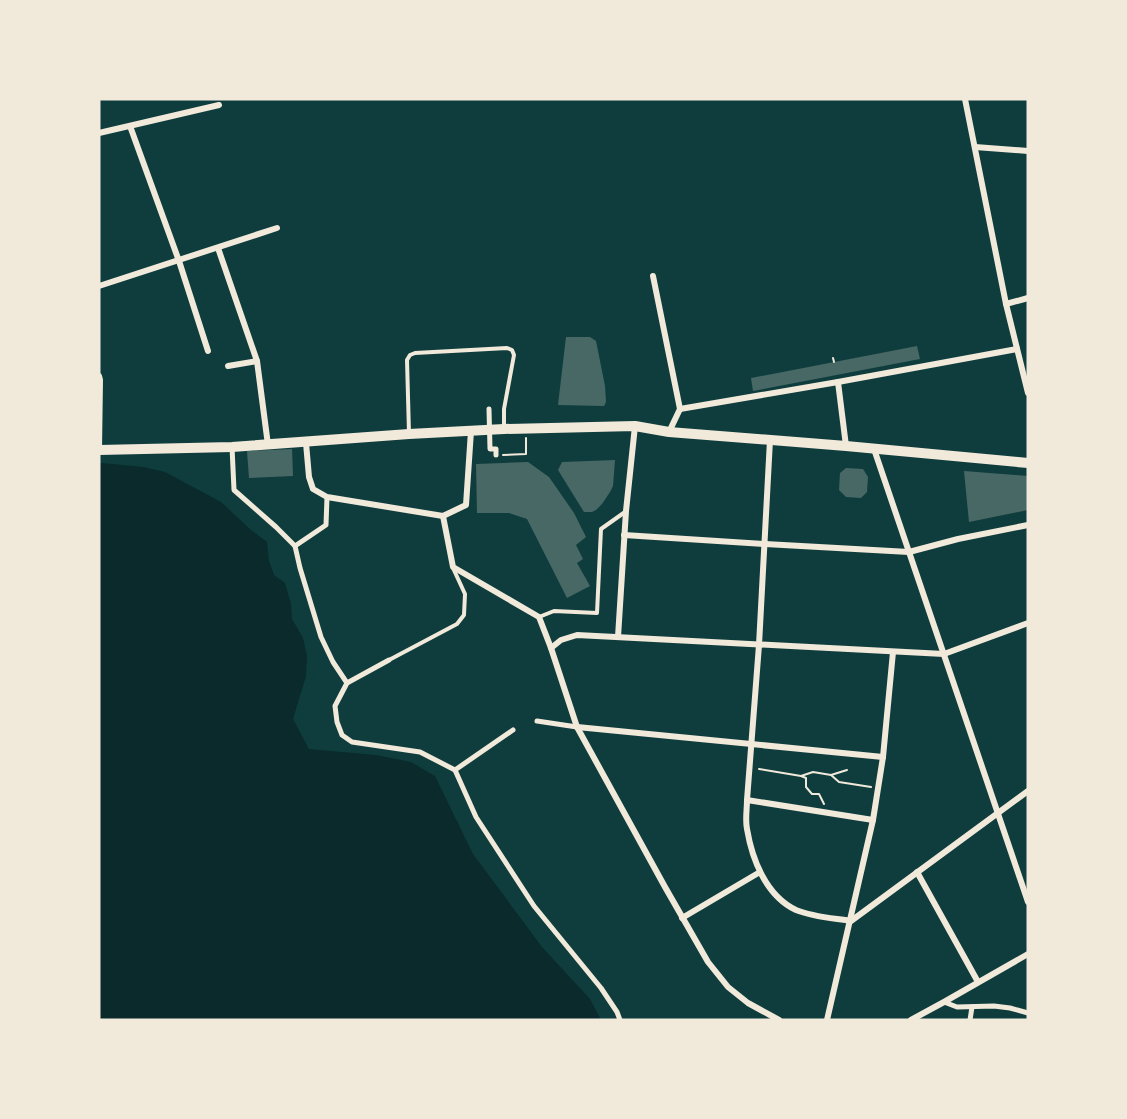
<svg xmlns="http://www.w3.org/2000/svg" width="1127" height="1119" font-family="'Alegreya Sans',sans-serif">
	<style>
		.water { fill: #0a2a2b }
		.building { fill: #486865 }
		.lines { fill: none; stroke-linecap: round; stroke-linejoin: round }
		.path { stroke: #f1e9da; stroke-width: 2 }
		.service { stroke: #f1e9da; stroke-width: 4 }
		.pedestrian { stroke: #f1e9da; stroke-width: 5 }
		.minor { stroke: #f1e9da; stroke-width: 6 }
		.secondary { stroke: #f1e9da; stroke-width: 10 }
	</style>
	<rect width="100%" height="100%" fill="#0f3d3e"/>
	<path class="water" d="M102 463 144 467 165 472 221 502 251 530 267 542 269 561 274 575 285 583 291 604 292 619 303 638 307 656 306 676 293 719 309 749 376 755 411 762 435 776 473 854 542 947 590 999 601 1020H99V464Z"/>
	<g class="building">
		<path d="M566 337H590L596 341 605 386 606 402 604 406 558 405Z"/>
		<path d="M917 346 920 359 753 391 751 378Z"/>
		<path d="M292 449 293 476 249 478 247 451Z"/>
		<path d="M615 460 613 486 610 492 602 504 596 510 592 512H584L558 470 562 462Z"/>
		<path d="M528 462 549 477 574 513 586 537 576 545 583 559 577 563 590 586 567 598 527 519 509 513H477L476 464Z"/>
		<path d="M846 468 863 469 868 477 867 492 861 498 846 497 839 490 840 473Z"/>
		<path d="M964 471 1028 476V510L969 522Z"/>
	</g>
	<g class="lines">
		<g class="path">
			<path d="M833 358 834 362"/>
			<path d="M503 455 526 454V438"/>
			<path d="M759 769 801 776 813 772 831 775 847 770"/>
			<path d="M831 775 839 782 871 787"/>
			<path d="M801 776 806 778V787L812 794H819L824 804"/>
		</g>
		<g class="service">
			<path d="M409 433 407 360 410 355 415 353 507 348 512 350 514 355 504 409V428"/>
			<path d="M539 617 554 611 597 613 601 529 625 512"/>
			<path d="M389 660 457 624 464 615 465 594 453 568"/>
		</g>
		<g class="pedestrian">
			<path d="M489 409 490 449H496V455"/>
			<path d="M232 447 234 490 276 527 295 546"/>
			<path d="M327 497 326 525 295 546 300 568 321 637 333 662 347 683"/>
			<path d="M389 660 347 683 335 706 337 722 342 735 352 742 420 752 455 770 476 817 534 906 601 988 617 1012 620 1020"/>
			<path d="M537 721 577 727"/>
			<path d="M455 770 513 730"/>
			<path d="M944 1002 957 1007 994 1006 1010 1008 1028 1013"/>
			<path d="M970 1020 972 1007"/>
		</g>
		<g class="minor">
			<path d="M965 99 1006 304 1028 393"/>
			<path d="M130 126 179 261 208 351"/>
			<path d="M99 133 219 105"/>
			<path d="M975 147 1028 151"/>
			<path d="M218 248 257 361 268 445"/>
			<path d="M653 276 680 409 669 432"/>
			<path d="M99 286 277 228"/>
			<path d="M1006 304 1028 298"/>
			<path d="M228 366 257 361"/>
			<path d="M99 376 100 380 99 450"/>
			<path d="M838 382 846 446"/>
			<path d="M680 409 838 382 1017 349"/>
			<path d="M770 440 759 645 747 800C747 810 745 820 747 829 752 859 766 896 796 910 813 917 832 918 851 921L1028 791"/>
			<path d="M306 443 309 477 313 489 327 497 443 516 466 505 471 431"/>
			<path d="M874 449 1028 902"/>
			<path d="M443 516 453 567 539 617 551 648 577 727 665 887 708 962 728 987 748 1003 779 1020"/>
			<path d="M624 535 765 544 909 552 958 539 1028 525"/>
			<path d="M618 637 626 511 635 426"/>
			<path d="M551 648 561 640 577 635 944 654 1028 623"/>
			<path d="M577 727 883 757"/>
			<path d="M747 800 873 820"/>
			<path d="M917 872 978 982"/>
			<path d="M682 918 760 872"/>
			<path d="M827 1020 873 820 883 757 893 652"/>
			<path d="M911 1020 944 1002 1028 954"/>
		</g>
		<path class="secondary" d="M99 450 232 447 409 434 504 429 635 426 669 432 846 446 1028 463"/>
	</g>
	<rect width="1127" height="1119" fill="none" stroke="#f1e9da" stroke-width="201"/>
</svg>
